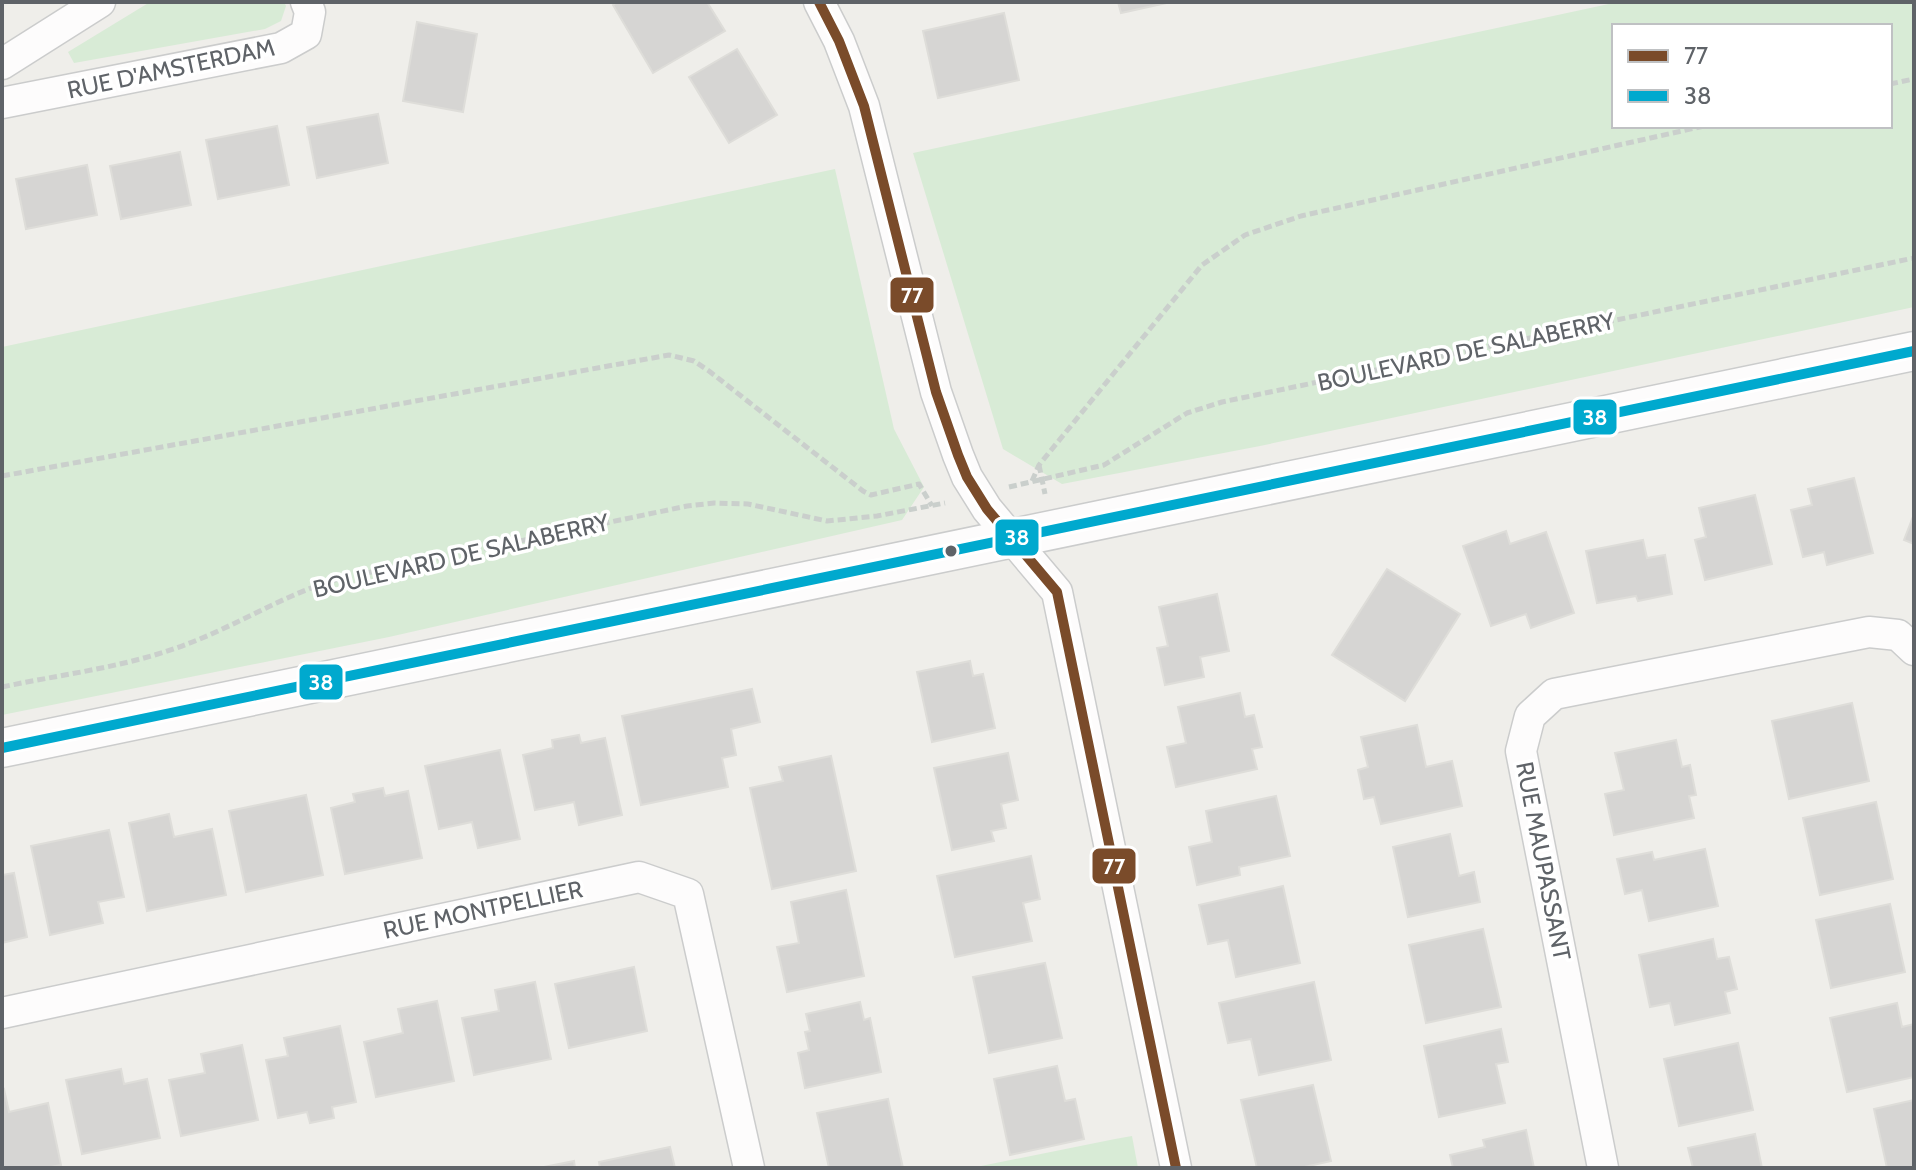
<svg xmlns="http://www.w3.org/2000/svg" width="1916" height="1170" font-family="Cabin,sans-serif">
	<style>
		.green { fill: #d8ebd6; fill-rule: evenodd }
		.building { fill: #d6d5d3; stroke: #deddd9; stroke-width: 2 }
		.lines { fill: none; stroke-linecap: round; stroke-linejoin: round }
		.minor-casing { stroke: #cbcccc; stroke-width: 33 }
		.tertiary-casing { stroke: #cbcccc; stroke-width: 41 }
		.path { stroke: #cacfcc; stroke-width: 5; stroke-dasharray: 8 4; stroke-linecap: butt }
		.minor { stroke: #fdfcfc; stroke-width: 30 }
		.tertiary { stroke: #fdfcfc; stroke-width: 38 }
		.bus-1-casing { stroke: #fff; stroke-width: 16 }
		.bus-2-casing { stroke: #fff; stroke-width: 16 }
		.bus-1 { stroke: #7a4b2a; stroke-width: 10 }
		.bus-2 { stroke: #00a9ce; stroke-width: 10 }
		.bus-dot { fill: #5f6368; stroke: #fff; stroke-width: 3 }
		.labels { text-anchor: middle; stroke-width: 7; stroke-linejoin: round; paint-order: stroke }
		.street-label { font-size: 24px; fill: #5f6368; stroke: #fff }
		.line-badge { stroke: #fff; stroke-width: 3 }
		.badge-label { font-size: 22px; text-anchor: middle; font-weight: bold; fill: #fff }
	</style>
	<rect width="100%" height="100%" fill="#efeeea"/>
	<g class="green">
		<path d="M150 2H284L286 6 281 21 265 29 74 63 68 52Z"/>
		<path d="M1618 2H1914V307L1260 446 1062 484 1003 449 913 153ZM1614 26H1890V126H1614Z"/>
		<path d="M835 169 894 429 924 487 902 520 389 637 2 715V347Z"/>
		<path d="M1132 1136 1138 1168H971L1115 1139Z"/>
	</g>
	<g class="building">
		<path d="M617 2H707L725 31 653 73 613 5Z"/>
		<path d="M1118 2H1171L1121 13Z"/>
		<path d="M1004 13 1019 80 938 98 923 31Z"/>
		<path d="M417 22 477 34 463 112 403 101Z"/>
		<path d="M737 49 777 115 729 143 689 77Z"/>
		<path d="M378 114 388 163 317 178 307 127Z"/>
		<path d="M277 126 289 185 218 199 206 140Z"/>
		<path d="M180 152 191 205 121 219 110 166Z"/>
		<path d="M87 165 97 215 26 229 16 179Z"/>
		<path d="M1854 478 1873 553 1827 565 1824 552 1803 557 1791 510 1812 505 1808 489Z"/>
		<path d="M1755 495 1772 564 1705 580 1695 540 1706 537 1699 508Z"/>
		<path d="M1914 514V544L1904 540Z"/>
		<path d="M1506 531 1510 544 1546 532 1574 613 1531 628 1526 614 1491 626 1463 546Z"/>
		<path d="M1643 540 1647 558 1665 555 1672 594 1638 601 1636 596 1597 603 1586 551Z"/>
		<path d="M1387 569 1460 614 1405 701 1332 655Z"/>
		<path d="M1217 594 1229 651 1200 657 1204 677 1165 685 1157 648 1168 646 1159 607Z"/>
		<path d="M970 661 973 676 983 674 995 728 932 742 917 672Z"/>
		<path d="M752 689 760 722 731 729 736 755 722 758 728 787 641 805 622 716Z"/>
		<path d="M1240 693 1245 717 1254 715 1262 747 1252 749 1257 769 1176 787 1167 747 1186 743 1178 707Z"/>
		<path d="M1852 703 1869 781 1789 799 1772 721Z"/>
		<path d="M1417 725 1426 767 1452 761 1462 806 1381 824 1374 797 1364 799 1358 770 1368 767 1361 737Z"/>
		<path d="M579 735 581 743 605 738 622 815 579 825 574 802 535 810 523 755 553 748 552 740Z"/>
		<path d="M1676 740 1682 767 1690 765 1696 795 1689 796 1694 818 1614 835 1605 794 1624 790 1615 753Z"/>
		<path d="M500 750 520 839 478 848 472 822 439 829 425 766Z"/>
		<path d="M1008 753 1018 800 1001 804 1006 828 991 831 994 841 952 850 934 768Z"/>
		<path d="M831 756 856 871 772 889 750 788 783 781 779 767Z"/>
		<path d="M383 788 385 796 408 791 422 858 345 874 331 808 355 802 353 794Z"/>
		<path d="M306 795 323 875 246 892 229 811Z"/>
		<path d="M1276 796 1290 856 1239 867 1240 875 1197 885 1189 847 1212 842 1206 811Z"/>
		<path d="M1876 802 1893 879 1820 895 1803 818Z"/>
		<path d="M169 814 174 837 212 829 226 895 147 911 129 823Z"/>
		<path d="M109 830 124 897 98 902 103 923 50 935 31 846Z"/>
		<path d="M1450 834 1459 876 1474 872 1480 902 1408 917 1393 847Z"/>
		<path d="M1705 849 1718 906 1649 921 1642 890 1625 894 1617 859 1652 852 1654 860Z"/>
		<path d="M1031 856 1040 899 1023 903 1032 941 955 957 937 876Z"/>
		<path d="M14 873 27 937 2 943V875Z"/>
		<path d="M1283 886 1300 963 1236 977 1228 940 1208 944 1199 905Z"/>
		<path d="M846 890 864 976 787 992 777 947 799 943 791 902Z"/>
		<path d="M1890 904 1905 972 1831 988 1816 920Z"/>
		<path d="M1483 929 1501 1007 1426 1023 1409 945Z"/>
		<path d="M1713 939 1717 959 1729 957 1737 989 1725 992 1730 1013 1675 1025 1670 1003 1650 1007 1639 955Z"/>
		<path d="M1045 963 1062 1038 989 1053 973 977Z"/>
		<path d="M634 967 647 1031 569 1048 555 984Z"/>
		<path d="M535 982 551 1059 474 1075 462 1018 499 1011 495 990Z"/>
		<path d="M1314 982 1331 1060 1259 1075 1251 1039 1228 1043 1219 1003Z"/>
		<path d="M437 1001 454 1081 376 1097 364 1042 403 1033 398 1009Z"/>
		<path d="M860 1002 864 1020 870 1018 881 1072 805 1088 798 1053 809 1050 805 1032 810 1031 806 1014Z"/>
		<path d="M1897 1003 1902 1027 1914 1024V1077L1847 1092 1830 1018Z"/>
		<path d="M340 1026 356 1102 332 1107 334 1118 310 1123 307 1112 278 1118 266 1060 288 1056 284 1038Z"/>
		<path d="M1501 1029 1508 1062 1496 1064 1505 1103 1439 1117 1424 1046Z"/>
		<path d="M1738 1043 1753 1110 1679 1126 1664 1059Z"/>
		<path d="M242 1045 258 1120 181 1136 169 1080 205 1073 201 1054Z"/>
		<path d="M1057 1066 1065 1101 1075 1099 1084 1139 1010 1155 994 1079Z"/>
		<path d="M121 1069 124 1084 147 1079 160 1138 82 1154 66 1080Z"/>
		<path d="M1313 1085 1331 1161 1300 1168H1257L1241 1100Z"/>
		<path d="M4 1089 9 1112 48 1103 61 1165 46 1168H2V1090Z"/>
		<path d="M888 1099 903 1168H829L817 1113Z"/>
		<path d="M1914 1100V1168H1887L1874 1109Z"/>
		<path d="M1526 1130 1534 1168H1453L1450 1155 1485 1147 1483 1140Z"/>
		<path d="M1755 1134 1762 1168H1693L1688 1148Z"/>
		<path d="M670 1147 675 1168H600L599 1162Z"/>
		<path d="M574 1161 575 1168H539Z"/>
	</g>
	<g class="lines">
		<defs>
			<g id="minor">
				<path d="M819 2 839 41 864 106 936 392 958 455 967 477 987 509 1057 592 1176 1168"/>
				<path d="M2 64 100 2"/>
				<path d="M2 103 281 48 306 34 310 12 306 2"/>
				<path d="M2 1013 639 877 688 894 749 1168"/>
				<path d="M1603 1168 1521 751 1530 716 1554 694 1869 632 1898 635 1914 650"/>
			</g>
			<path id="tertiary" d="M2 748 1914 351"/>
		</defs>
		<use href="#minor" class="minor-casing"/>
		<use href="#tertiary" class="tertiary-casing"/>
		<g class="path">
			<path d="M1890 84 1914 79"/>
			<path d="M1039 465 1045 494"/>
			<path d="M2 476 669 355 694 361 709 371 863 491 871 495 919 484 932 506"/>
			<path d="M1032 481 1039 465 1202 265 1245 235 1301 216 1704 126"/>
			<path d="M1009 487 1104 465 1187 413 1222 402 1914 258"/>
			<path d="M2 687C63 674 128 667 187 644 238 625 285 594 338 579L687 506 714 503 748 504 827 521 877 516 945 503"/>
		</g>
		<use href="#minor" class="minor"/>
		<use href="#tertiary" class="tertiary"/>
		<defs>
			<path id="bus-1" d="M819 2 839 41 864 106 936 392 958 455 967 477 987 509 1057 592 1176 1168"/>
			<path id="bus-2" d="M2 748 1914 351"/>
		</defs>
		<use href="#bus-1" class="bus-1-casing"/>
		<use href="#bus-2" class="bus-2-casing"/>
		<use href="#bus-1" class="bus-1"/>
		<use href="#bus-2" class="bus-2"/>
	</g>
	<circle class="bus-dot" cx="951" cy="551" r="7"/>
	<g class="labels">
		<g class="street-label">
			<text transform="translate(171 69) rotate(-12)" y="8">RUE D'AMSTERDAM</text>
			<text transform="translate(1466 352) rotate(-12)" y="8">BOULEVARD DE SALABERRY</text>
			<text transform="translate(461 556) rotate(-13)" y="8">BOULEVARD DE SALABERRY</text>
			<text transform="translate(1543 861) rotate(79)" y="8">RUE MAUPASSANT</text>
			<text transform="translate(483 910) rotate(-12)" y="8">RUE MONTPELLIER</text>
		</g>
	</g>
	<g class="line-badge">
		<rect x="889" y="276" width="46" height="38" rx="8" fill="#7a4b2a"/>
		<rect x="1572" y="398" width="46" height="38" rx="8" fill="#00a9ce"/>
		<rect x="994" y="518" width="46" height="39" rx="8" fill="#00a9ce"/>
		<rect x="298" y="663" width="46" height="38" rx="8" fill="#00a9ce"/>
		<rect x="1091" y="847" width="46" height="38" rx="8" fill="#7a4b2a"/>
	</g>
	<g class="badge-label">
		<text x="912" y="303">77</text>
		<text x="1595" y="425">38</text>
		<text x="1017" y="545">38</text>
		<text x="321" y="690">38</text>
		<text x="1114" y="874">77</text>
	</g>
	<rect width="1916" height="1170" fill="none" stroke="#5f6368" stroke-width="8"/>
	<rect x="1612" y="24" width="280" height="104" fill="#ffffff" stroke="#bfc1c3" stroke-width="2"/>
	<rect x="1628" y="50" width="40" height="12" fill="#7a4b2a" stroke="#bfc1c3" stroke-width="2"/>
	<text x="1684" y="64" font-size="24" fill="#5f6368">77</text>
	<rect x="1628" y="90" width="40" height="12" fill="#00a9ce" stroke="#bfc1c3" stroke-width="2"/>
	<text x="1684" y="104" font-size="24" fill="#5f6368">38</text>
</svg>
